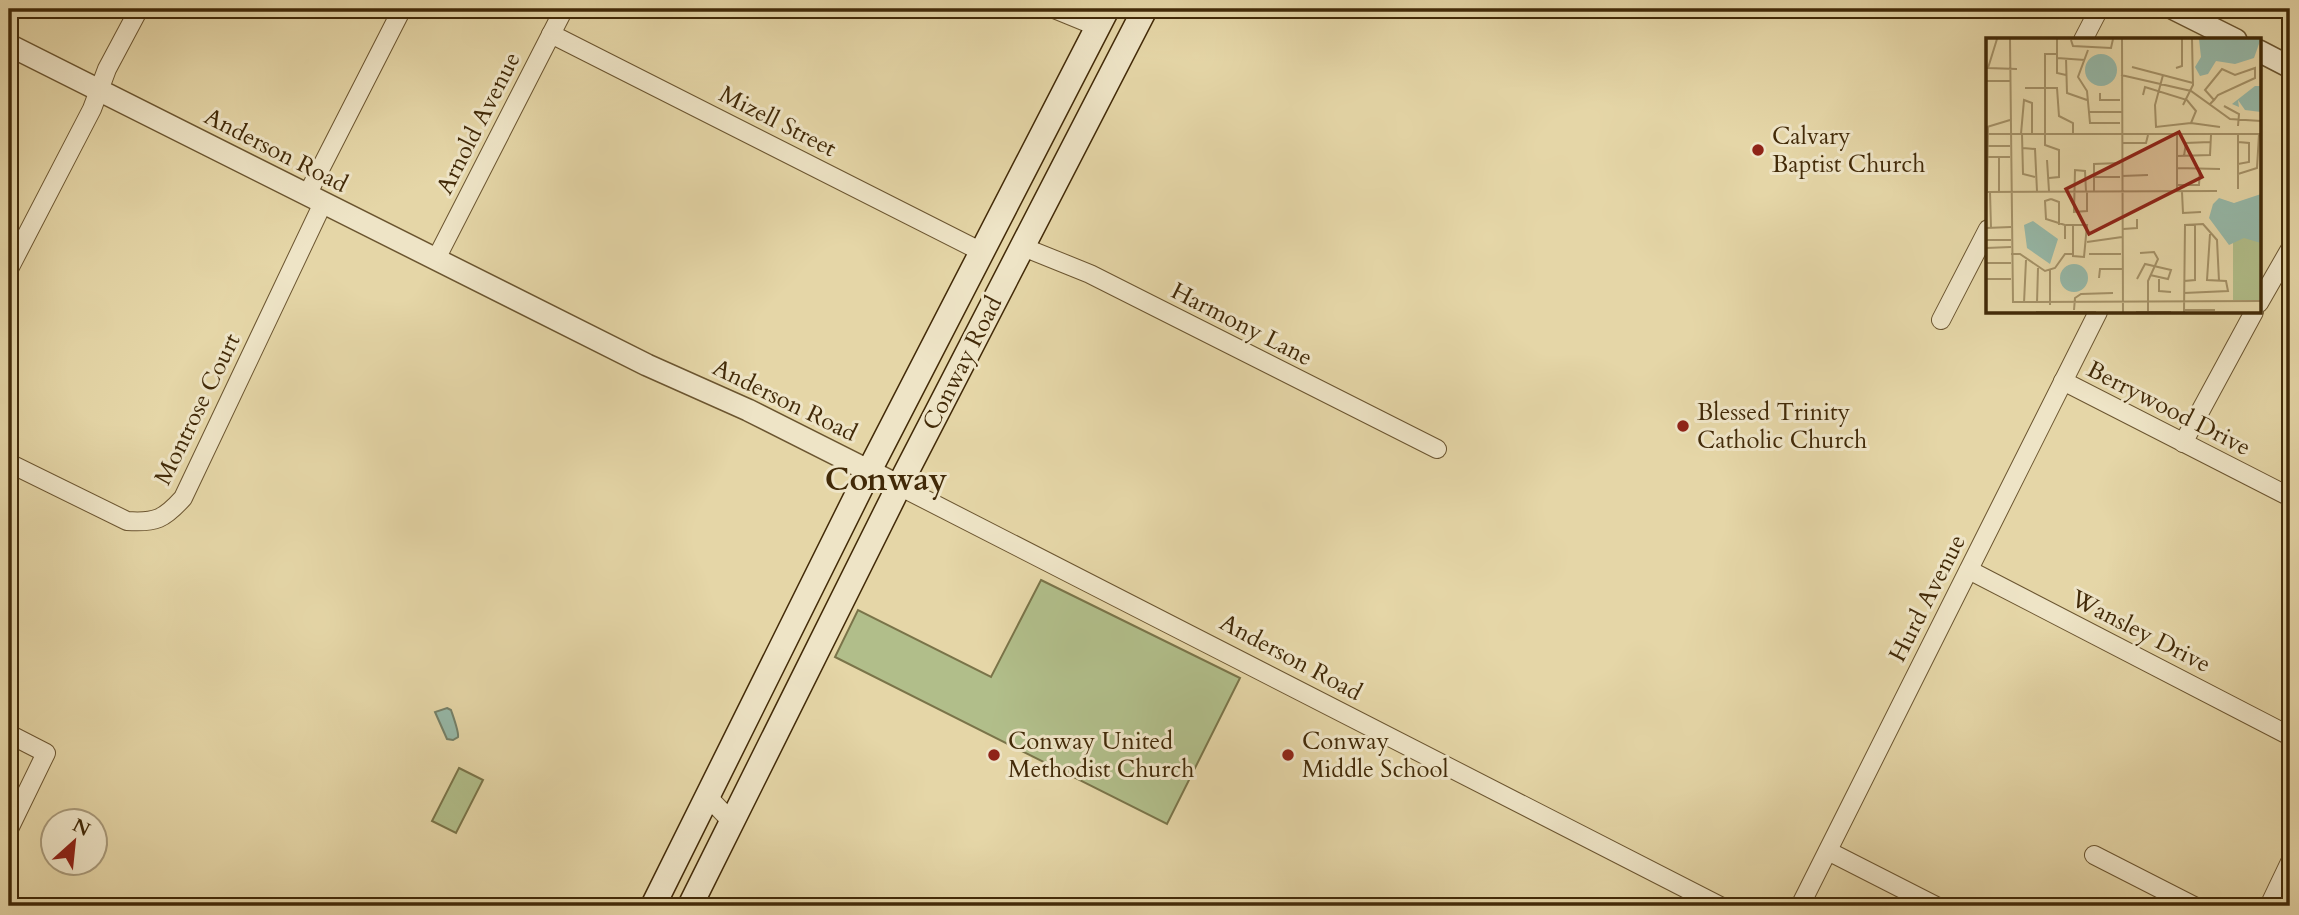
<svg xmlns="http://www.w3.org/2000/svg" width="2299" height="915" font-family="Cardo,serif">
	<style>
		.green { fill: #b1be8a; stroke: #7a7449; stroke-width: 2 }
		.water { fill: #96b9a9; stroke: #748069; stroke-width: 2 }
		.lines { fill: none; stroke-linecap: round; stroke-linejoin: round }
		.minor-casing { stroke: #6b5530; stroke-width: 20 }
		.tertiary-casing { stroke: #6b5530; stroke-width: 24 }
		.secondary-casing { stroke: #422a08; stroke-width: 27 }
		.minor { stroke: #eee4c6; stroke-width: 18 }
		.tertiary { stroke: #eee4c6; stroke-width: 21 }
		.secondary { stroke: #eee4c6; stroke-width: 24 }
		.poi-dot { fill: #8f2418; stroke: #eee4c6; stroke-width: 2.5 }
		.labels { text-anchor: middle; stroke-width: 6; stroke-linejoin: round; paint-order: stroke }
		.street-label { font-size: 24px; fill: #422a08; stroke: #eee4c6 }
		.poi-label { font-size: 24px; fill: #422a08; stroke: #eee4c6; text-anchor: start }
		.district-label { font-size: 32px; font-weight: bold; fill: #422a08; stroke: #eee4c6 }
		.inset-road { fill: none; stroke: #a49167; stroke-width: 2 }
		.view { fill: #8f2418; fill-opacity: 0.15; stroke: #8f2418; stroke-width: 3.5 }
		.inset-edge { fill: none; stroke: #422a08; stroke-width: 3.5 }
	</style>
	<rect width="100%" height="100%" fill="#e5d6a7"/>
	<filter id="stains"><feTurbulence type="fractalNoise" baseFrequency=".00286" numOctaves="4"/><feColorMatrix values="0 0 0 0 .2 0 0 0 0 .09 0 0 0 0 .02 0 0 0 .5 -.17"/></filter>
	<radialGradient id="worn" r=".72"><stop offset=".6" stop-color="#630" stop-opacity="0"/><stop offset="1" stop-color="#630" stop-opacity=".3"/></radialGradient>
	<g class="green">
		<path d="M1041 580 1240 678 1167 824 835 657 858 610 991 677Z"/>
		<path d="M459 768 483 780 456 833 432 821Z"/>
	</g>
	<path class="water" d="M447 708 451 710C453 716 459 732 458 737L453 740 447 739 435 712Z"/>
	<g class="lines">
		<defs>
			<g id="minor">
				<path d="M1054 9 1098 27"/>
				<path d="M551 34 982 252"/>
				<path d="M2083 40 2099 9"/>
				<path d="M307 195 402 9"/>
				<path d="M1023 247 1090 274 1437 449"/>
				<path d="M436 259 564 9"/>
				<path d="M9 269 92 109 107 69 139 9"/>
				<path d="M2259 303 2290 249"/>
				<path d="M1941 320 1988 229"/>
				<path d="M2063 381 2290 497"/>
				<path d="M2183 443 2254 312"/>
				<path d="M9 463 127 521C156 523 164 519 183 498L323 203"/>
				<path d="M899 486 1720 906"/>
				<path d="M1969 570 2290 736"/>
				<path d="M9 734 46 753 9 829"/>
				<path d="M707 796 732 822"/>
				<path d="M1828 851 1936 906"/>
				<path d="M2094 855 2194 906"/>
				<path d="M1800 906 2098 312"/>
				<path d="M2269 906 2290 862"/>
			</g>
			<g id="tertiary">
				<path d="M2174 9 2236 40"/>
				<path d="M9 45 647 365 748 410 899 486"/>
				<path d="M2259 51 2290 67"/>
			</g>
			<g id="secondary">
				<path d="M653 906 869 471 1107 9"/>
				<path d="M690 906 899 486 1145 9"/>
			</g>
		</defs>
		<use href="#minor" class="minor-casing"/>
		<use href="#tertiary" class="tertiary-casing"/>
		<use href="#secondary" class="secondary-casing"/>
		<use href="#minor" class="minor"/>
		<use href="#tertiary" class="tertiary"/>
		<use href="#secondary" class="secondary"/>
	</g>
	<g class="poi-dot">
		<circle cx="1758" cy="150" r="7"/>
		<circle cx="1683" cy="426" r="7"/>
		<circle cx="994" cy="755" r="7"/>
		<circle cx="1288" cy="755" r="7"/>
	</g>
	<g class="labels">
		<g class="street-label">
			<text transform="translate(778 121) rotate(27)" y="8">Mizell Street</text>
			<text transform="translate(478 123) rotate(-63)" y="8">Arnold Avenue</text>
			<text transform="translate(276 150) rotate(27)" y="8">Anderson Road</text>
			<text transform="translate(1242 324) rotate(27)" y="8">Harmony Lane</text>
			<text transform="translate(962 363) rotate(-63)" y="8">Conway Road</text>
			<text transform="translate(785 400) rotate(26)" y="8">Anderson Road</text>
			<text transform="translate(2169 408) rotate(27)" y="8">Berrywood Drive</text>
			<text transform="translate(197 409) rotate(-64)" y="8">Montrose Court</text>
			<text transform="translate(1927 598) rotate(-63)" y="8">Hurd Avenue</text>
			<text transform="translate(2141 631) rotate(27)" y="8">Wansley Drive</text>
			<text transform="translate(1291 657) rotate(28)" y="8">Anderson Road</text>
		</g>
		<g class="poi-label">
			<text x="1772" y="144">Calvary<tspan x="1772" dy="28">Baptist Church</tspan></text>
			<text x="1697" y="420">Blessed Trinity<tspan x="1697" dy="28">Catholic Church</tspan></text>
			<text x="1008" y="749">Conway United<tspan x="1008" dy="28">Methodist Church</tspan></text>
			<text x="1302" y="749">Conway<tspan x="1302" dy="28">Middle School</tspan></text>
		</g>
		<g class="district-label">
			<text x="886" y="490">Conway</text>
		</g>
	</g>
	<g transform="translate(1986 38)">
		<rect width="275" height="275" fill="#e5d6a7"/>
		<path d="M247 180H275V262H247Z" fill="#b1be8a"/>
		<path d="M213 1H273L274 3 268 20 249 26 230 23 222 36 214 38 209 29 215 19ZM99 32a16 16 0 1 1 32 0a16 16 0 1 1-32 0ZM269 48H275V74L259 72 252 62 253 69 246 66ZM275 156V205L258 200 243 207 223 180 227 166 233 160 248 165ZM47 183 72 201 64 226 41 210 38 187ZM74 240a14 14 0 1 1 28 0a14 14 0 1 1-28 0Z" fill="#96b9a9"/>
		<path class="inset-road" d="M11 1 2 30 31 31M24 1 27 264 275 263M71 1V35L80 37M136 1 137 274M85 2 87 8 125 10 127 1M102 12 92 39 101 53 104 85H134M71 20 99 22M80 20 81 55 101 62M146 29 207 45M190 30 196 28V1M135 37 205 53 244 81 275 83M177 37 169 67 170 89 205 85M0 43H24M39 50H71L73 78 87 85V96M114 55V62H134M157 57 159 49 201 62 210 73 205 85M197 67 207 47 206 1M223 67 228 62 232 57 269 40V30L249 37 236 31 219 52 228 62M238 68 253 76 252 88M103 74H136M205 85 234 89M1 89 24 82M0 96H275M35 96 38 62 46 65V96M36 96 37 136 49 139M252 96V151M191 97V152M252 104 263 105V124L252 126M136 105H160L162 97M2 108H24M37 110 49 111 51 153M191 118 224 117 225 97M198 118 200 105 224 104M1 119H24M13 119V154M61 122 63 153M191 130 234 131M252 136 271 130 273 96M136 138 162 137M108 139H134M63 140 73 139V112L59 107V16H71M191 147H213L214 130M100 153 99 133 89 132 88 174 101 173V153M108 153V126L134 125M0 154 231 153M1 154 2 89M4 154 5 190M196 154 197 175 215 174M65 161 59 163 60 181 79 187V201M65 161 73 164V187M80 187H101L98 219 87 218V187M0 190 25 189M137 191 151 190V181M0 202H25M101 204 136 199M0 210 25 209M154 215 168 214 172 221 162 243V273M25 216H34L59 233 69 230 79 216H87M103 216H135M0 225H25M64 232V267M113 240 114 231H137M0 241H25M151 241 159 226 185 232 182 241 164 237M173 241V253L185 254M198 243 209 242V186M198 255 242 253 240 243 221 242 224 196M38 265 40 222M51 265 52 230M88 272 89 260 95 256 127 255M198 272H229M50 274H110M150 274H185M198 274 199 187 217 186 231 202 233 243"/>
		<path class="view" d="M193 94 216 139 103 196 80 151Z"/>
		<rect width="275" height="275" class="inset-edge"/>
	</g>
	<rect width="2299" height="915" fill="none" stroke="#e5d6a7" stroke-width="35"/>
	<rect x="10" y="10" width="2278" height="894" fill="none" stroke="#422a08" stroke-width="3.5"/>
	<rect x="18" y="18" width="2264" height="880" fill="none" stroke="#422a08" stroke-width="2"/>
	<g transform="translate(74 842) rotate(27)"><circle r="33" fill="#eee4c6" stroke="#a99a7a" stroke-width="2"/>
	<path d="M0-5L12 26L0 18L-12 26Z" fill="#8f2418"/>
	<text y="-10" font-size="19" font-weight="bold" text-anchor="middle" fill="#422a08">N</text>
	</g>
	<rect width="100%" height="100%" filter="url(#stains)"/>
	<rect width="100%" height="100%" fill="url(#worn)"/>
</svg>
